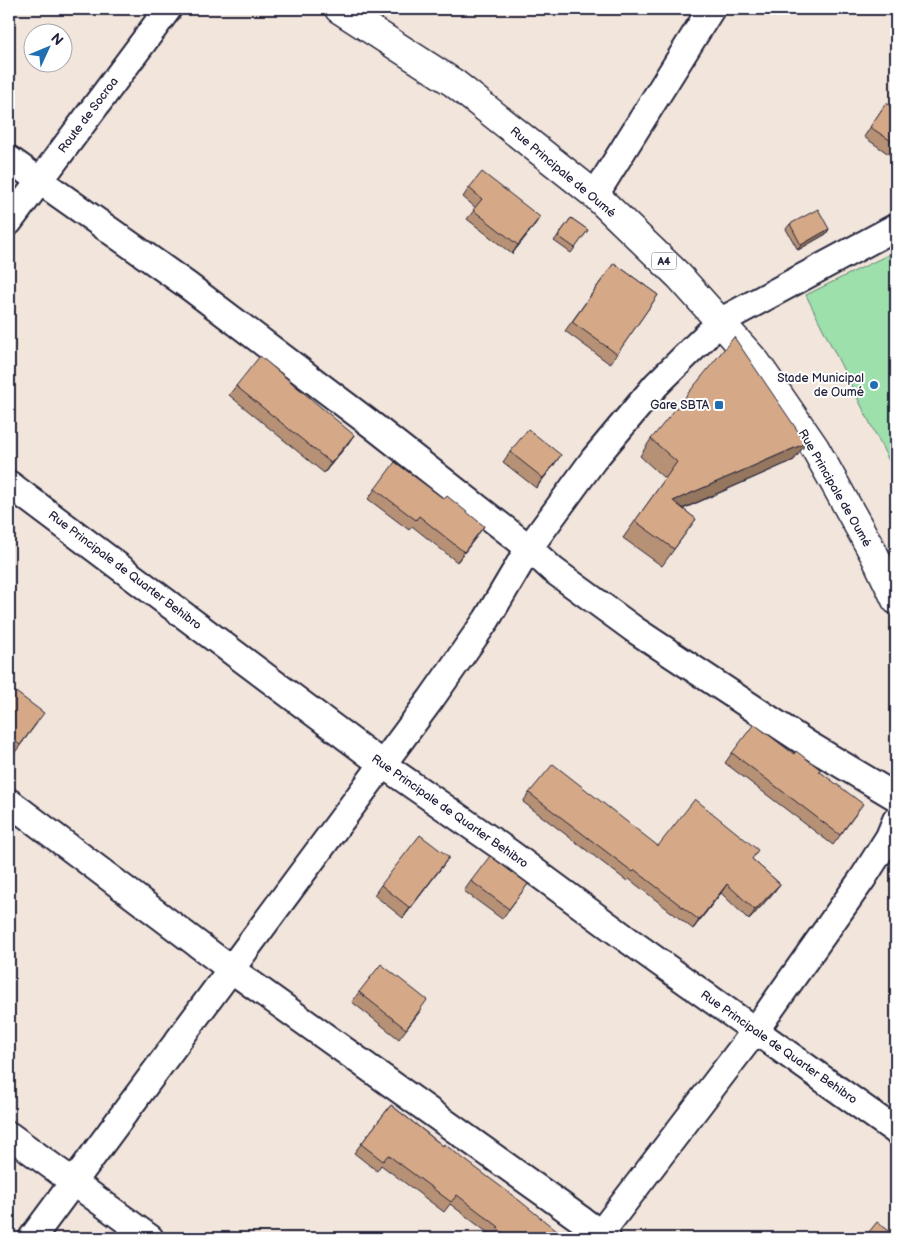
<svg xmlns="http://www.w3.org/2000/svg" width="905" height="1247" font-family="'Balsamiq Sans',sans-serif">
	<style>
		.green { fill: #9de0ab; stroke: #608173 }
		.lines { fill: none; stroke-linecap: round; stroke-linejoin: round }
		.minor-casing { stroke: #22223b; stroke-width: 30 }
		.primary-casing { stroke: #22223b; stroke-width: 31 }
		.minor { stroke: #fff; stroke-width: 26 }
		.primary { stroke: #fff; stroke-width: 28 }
		.wall { fill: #b79174; stroke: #22223b }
		.shaded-wall { fill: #95765e; stroke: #22223b }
		.building { fill: #d5a987; stroke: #22223b }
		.poi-dot { fill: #1f6fb2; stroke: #fff; stroke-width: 2 }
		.labels { text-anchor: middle; stroke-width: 4; stroke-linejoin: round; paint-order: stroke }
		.shield { fill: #fff; stroke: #646476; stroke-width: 1 }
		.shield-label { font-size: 11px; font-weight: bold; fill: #22223b }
		.street-label { font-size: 12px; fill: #22223b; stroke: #fff }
		.poi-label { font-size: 12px; fill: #22223b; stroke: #fff; text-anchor: end }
	</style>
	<rect width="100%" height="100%" fill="#f2e5db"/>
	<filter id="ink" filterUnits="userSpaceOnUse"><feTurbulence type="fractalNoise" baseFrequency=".02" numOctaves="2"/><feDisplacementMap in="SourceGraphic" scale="10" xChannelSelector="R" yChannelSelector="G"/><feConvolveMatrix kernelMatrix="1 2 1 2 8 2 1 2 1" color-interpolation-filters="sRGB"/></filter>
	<g filter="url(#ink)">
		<path class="green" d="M896 251V475L806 295Z"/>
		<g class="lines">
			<defs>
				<g id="minor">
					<path d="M9 159 187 285 372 425 529 548 553 570 635 630 809 745 896 797"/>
					<path d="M595 195 711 9"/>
					<path d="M9 222 168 9"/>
					<path d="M9 484 382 764 510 853 628 940 896 1131"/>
					<path d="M9 802 232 970 607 1238"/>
					<path d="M9 1135 150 1238"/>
					<path d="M32 1238 431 699 487 619 529 548 594 459 656 385 721 321 896 227"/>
					<path d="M597 1238 755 1031 863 878 889 837 896 820"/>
				</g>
				<path id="primary" d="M339 9 454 83 595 195 679 276 756 362 815 448 875 556 896 600"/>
			</defs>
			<use href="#minor" class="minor-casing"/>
			<use href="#primary" class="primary-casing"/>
			<use href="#minor" class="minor"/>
			<use href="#primary" class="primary"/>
		</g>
		<g class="wall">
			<path d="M886 103 896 110V159L864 137Z"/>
			<path d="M469 188 534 226 512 254 467 219 476 208 463 197Z"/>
			<path d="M571 218 588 230 571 253 554 241Z"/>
			<path d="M790 224 829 229 826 234 798 250 786 229Z"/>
			<path d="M614 263 658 295 610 364 565 331Z"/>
			<path d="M236 386 354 435 347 445 324 473 229 395Z"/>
			<path d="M651 439 806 443 794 460 683 509 696 519 662 566 623 538 665 479 640 456Z"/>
			<path d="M510 452 554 465 536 488 503 462Z"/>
			<path d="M375 489 477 536 457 562 412 526 409 530 368 499Z"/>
			<path d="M9 687 37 723 13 755 9 751Z"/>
			<path d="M732 753 794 754 819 771 856 814 833 845 725 763Z"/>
			<path d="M529 793 658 846 752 859 780 884 773 893 749 920 721 893 693 929 629 879 627 881 523 802Z"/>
			<path d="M449 857 403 918 374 895 381 885Z"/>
			<path d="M471 881 528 884 502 919 464 891Z"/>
			<path d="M359 992 421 1010 399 1039 352 1002Z"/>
			<path d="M391 1105 561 1238H491L492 1236 450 1204 444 1212 381 1165 377 1171 354 1153Z"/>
		</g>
		<g class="shaded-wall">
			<path d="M540 217 534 226 512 254 518 245Z"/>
			<path d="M829 229 826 234 798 250 801 245Z"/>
			<path d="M354 435 347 445 324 473 331 463Z"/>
			<path d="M806 443 794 460 661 518 673 501Z"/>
			<path d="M561 455 554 465 536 488 543 478Z"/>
			<path d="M484 526 477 536 457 562 464 552Z"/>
			<path d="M449 857 442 867 403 918 410 908Z"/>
			<path d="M727 884 721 893 693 929 699 920Z"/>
			<path d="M780 884 773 893 749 920 755 910Z"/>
		</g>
		<g class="building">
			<path d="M886 103 896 110V144L870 127Z"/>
			<path d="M482 172 540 217 518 245 473 210 482 199 469 188Z"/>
			<path d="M818 209 829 229 801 245 790 224Z"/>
			<path d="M571 218 588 230 575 248 558 236Z"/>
			<path d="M614 263 658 295 617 354 572 322Z"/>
			<path d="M734 337 806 443 673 501 696 519 674 549 635 521 677 462 651 439Z"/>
			<path d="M260 356 354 435 331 463 236 386Z"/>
			<path d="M528 429 561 455 543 478 510 452Z"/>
			<path d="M395 462 444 499 447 496 484 526 464 552 419 516 416 520 375 489Z"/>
			<path d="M9 687 44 713 20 745 9 736Z"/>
			<path d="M754 724 794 754 796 751 820 769 819 771 863 804 840 835 732 753Z"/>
			<path d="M553 764 658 846 695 799 758 850 752 859 780 884 755 910 727 884 699 920 635 870 633 872 529 793Z"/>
			<path d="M420 835 449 857 410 908 381 885Z"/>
			<path d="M490 856 528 884 509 909 471 881Z"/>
			<path d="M381 964 427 1000 406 1029 359 992Z"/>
			<path d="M391 1105 443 1146 444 1144 520 1201 563 1236 561 1238H510L497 1228 499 1227 457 1195 451 1202 388 1155 383 1161 361 1144Z"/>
			<path d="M877 1222 896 1236V1238H864Z"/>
		</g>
	</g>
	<g class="poi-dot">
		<circle cx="874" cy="385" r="5"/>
		<rect x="714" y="400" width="10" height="10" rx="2.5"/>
	</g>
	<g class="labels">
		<rect class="shield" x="651.5" y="252.5" width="25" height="17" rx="4"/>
		<g class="shield-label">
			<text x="664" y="265">A4</text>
		</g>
		<g class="street-label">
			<text transform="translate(88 115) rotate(-53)" y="4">Route de Socroa</text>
			<text transform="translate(563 172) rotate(40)" y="4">Rue Principale de Oumé</text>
			<text transform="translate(835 488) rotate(60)" y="4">Rue Principale de Oumé</text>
			<text transform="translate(125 570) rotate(37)" y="4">Rue Principale de Quarter Behibro</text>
			<text transform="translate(450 811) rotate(35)" y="4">Rue Principale de Quarter Behibro</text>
			<text transform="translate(779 1047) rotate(35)" y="4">Rue Principale de Quarter Behibro</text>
		</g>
		<g class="poi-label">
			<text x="864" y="382">Stade Municipal<tspan x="864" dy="14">de Oumé</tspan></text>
			<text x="709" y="409">Gare SBTA</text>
		</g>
	</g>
	<rect width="905" height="1247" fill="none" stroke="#fff" stroke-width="30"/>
	<rect x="15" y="15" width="875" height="1217" fill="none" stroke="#22223b" stroke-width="2" filter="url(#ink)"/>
	<g transform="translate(48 48) rotate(46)"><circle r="24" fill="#ffffff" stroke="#a7a7b1"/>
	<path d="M0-4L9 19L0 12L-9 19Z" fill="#1f6fb2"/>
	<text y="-8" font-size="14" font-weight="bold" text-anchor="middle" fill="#22223b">N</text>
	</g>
</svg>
